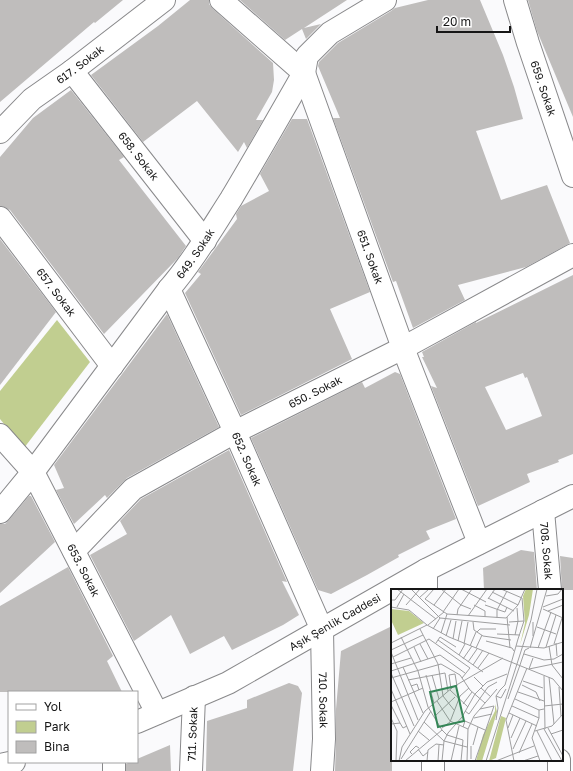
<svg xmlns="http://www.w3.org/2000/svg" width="573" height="771" font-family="'Golos Text',sans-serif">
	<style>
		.green { fill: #c1ce90 }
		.building { fill: #bfbdbc; fill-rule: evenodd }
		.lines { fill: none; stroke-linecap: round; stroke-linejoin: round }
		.minor-casing { stroke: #89898b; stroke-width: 24 }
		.tertiary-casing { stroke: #89898b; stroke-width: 24 }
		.minor { stroke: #fff; stroke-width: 22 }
		.tertiary { stroke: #fff; stroke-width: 22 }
		.labels { text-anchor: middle; stroke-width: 3.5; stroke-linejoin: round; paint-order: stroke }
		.street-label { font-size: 11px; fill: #161616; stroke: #fff }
		.inset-road { fill: none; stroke: #9f9fa0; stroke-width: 1 }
		.view { fill: #358657; fill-opacity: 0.15; stroke: #358657; stroke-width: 2 }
		.inset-edge { fill: none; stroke: #161616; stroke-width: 2 }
	</style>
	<rect width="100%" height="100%" fill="#fafafc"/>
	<path class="green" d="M57 320 90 362 24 448 0 419V391Z"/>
	<g class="building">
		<path d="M0 0H123L95 23 94 22 0 102Z"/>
		<path d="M190 0H209V4L213 9 273 63 274 80 272 92 256 120H263L247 148 244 142 238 152 197 101 143 142 91 75 158 26Z"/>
		<path d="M240 0H347L304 28 321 24 306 39 302 29 285 40Z"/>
		<path d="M428 0H480L503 55 514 87 523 119 476 131 501 200 547 185 570 243 526 267 458 285 465 300 413 328 396 281 393 282 333 118H340L318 66 319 62 338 43 391 11 395 8Z"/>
		<path d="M528 0H573V117L537 31Z"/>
		<path d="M71 90 124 157 119 160 186 246 178 258 104 334 10 210 5 207 0 206V157L33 118Z"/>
		<path d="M292 119H307L370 292 330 309 352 359 241 415 185 293 201 274 198 272 237 219 236 214 241 206 269 191 260 174Z"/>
		<path d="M0 239 56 312 0 385Z"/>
		<path d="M573 275V454L558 460 559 462 527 474 530 482 478 506 431 386 437 388 422 357H424L422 352 476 322V323ZM523 373 525 378 527 377 542 416 506 430 485 387Z"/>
		<path d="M167 314 219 427 127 478 107 498 105 495 74 524 56 490 64 488 54 465Z"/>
		<path d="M395 372 400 374 456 519 426 531 430 539 398 555 399 557 367 575 331 594 318 590 251 438 362 382 365 388Z"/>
		<path d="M229 450 287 582 282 581 299 615 283 625 232 650 224 636 190 654 171 615 134 641 90 555 127 534 120 521 141 499Z"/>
		<path d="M29 496H31L55 542 0 593V524H5L9 520Z"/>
		<path d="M521 550 534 552 537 590H484L483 568Z"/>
		<path d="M560 556 573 558V590H562Z"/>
		<path d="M68 567 113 656 107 661 122 692H0V606Z"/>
		<path d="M392 626V771H335L336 740V709L341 651Z"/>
		<path d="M289 683 298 686 302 693 293 771H206L207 721 247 708V700Z"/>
		<path d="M170 745 171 771H126V764L130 762H137V759Z"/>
	</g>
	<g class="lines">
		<defs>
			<g id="minor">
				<path id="s1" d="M221 0 304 73 403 348 479 543"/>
				<path id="s2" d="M515 0 528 43 573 176"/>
				<path id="s3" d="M72 71 205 241"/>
				<path id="s4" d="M0 132 32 99 72 71 164 0"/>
				<path id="s5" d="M0 218 112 366"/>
				<path id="s6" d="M169 289 235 432 322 630 324 739 322 771"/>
				<path id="s7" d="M0 435 33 472 157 713"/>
				<path id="s8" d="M543 511 550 590"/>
				<path id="s9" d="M0 512 33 472 169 289C193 261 211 230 231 199 256 157 280 115 304 73L307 56 330 33 385 0"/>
				<path id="s10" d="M74 551 133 489 235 432 403 348 573 255"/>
				<path d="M426 570V590"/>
				<path d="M433 760V771"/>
				<path d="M559 760V771"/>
				<path d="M114 771V762"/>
				<path id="s11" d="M191 771 194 697"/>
			</g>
			<g id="tertiary">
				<path id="s12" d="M137 722 228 683 426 570 573 496"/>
				<path d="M0 765 14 762"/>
			</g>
		</defs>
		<use href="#minor" class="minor-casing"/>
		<use href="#tertiary" class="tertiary-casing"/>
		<use href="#minor" class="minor"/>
		<use href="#tertiary" class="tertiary"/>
	</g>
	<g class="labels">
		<g class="street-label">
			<text dy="4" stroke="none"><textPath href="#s4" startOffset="105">617. Sokak</textPath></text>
			<text dy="4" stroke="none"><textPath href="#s2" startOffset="93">659. Sokak</textPath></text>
			<text dy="4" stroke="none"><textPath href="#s3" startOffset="108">658. Sokak</textPath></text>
			<text dy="4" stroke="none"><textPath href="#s9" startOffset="324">649. Sokak</textPath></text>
			<text dy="4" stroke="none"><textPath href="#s1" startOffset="306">651. Sokak</textPath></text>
			<text dy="4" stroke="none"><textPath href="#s5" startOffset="93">657. Sokak</textPath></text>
			<text dy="4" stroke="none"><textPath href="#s10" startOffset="292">650. Sokak</textPath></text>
			<text dy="4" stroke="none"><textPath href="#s6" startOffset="187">652. Sokak</textPath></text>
			<text dy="4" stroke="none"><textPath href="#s8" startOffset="40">708. Sokak</textPath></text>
			<text dy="4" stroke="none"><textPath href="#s7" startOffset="160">653. Sokak</textPath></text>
			<text dy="4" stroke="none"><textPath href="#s12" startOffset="222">Aşık Şenlik Caddesi</textPath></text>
			<text dy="4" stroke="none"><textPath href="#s6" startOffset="444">710. Sokak</textPath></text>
			<text dy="4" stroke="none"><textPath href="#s11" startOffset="37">711. Sokak</textPath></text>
		</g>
	</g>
	<g transform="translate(391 589)">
		<rect width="172" height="172" fill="#fafafc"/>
		<path d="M135 0H142L138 26 129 56 134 34 132 7ZM0 20 18 22 33 34 7 46 0 31ZM104 115 106 123 91 172H85L92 146 104 122ZM110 127 115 129 105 169 98 172Z" fill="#c1ce90"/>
		<path class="inset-road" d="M6 0 45 30M20 0 49 29M50 0 70 16 80 20M70 0 95 13M110 0 131 9 133 32 127 50M101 3 127 16M155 7 167 5 171 0M28 9 38 0M97 9 123 22M34 10 56 25 115 29 127 16 134 0M34 10 43 0M97 10 104 0M0 11H4L12 0M15 16 29 0M43 16 55 0M83 16 94 22V28M94 16 111 22 114 23 116 18M0 18 18 21 36 36 58 48 162 90 172 102M6 18 13 5M152 18 172 10M152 20 172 29M157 22 172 16M52 23 68 0M66 26 67 20 81 0M77 27 96 0M116 28 119 59M49 29 119 36M106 29V21L116 2M82 33 83 41 92 47 120 51M118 33 133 32M142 33V47M37 36 53 23M146 38 165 45M29 40 47 75 52 107 63 121M42 40 49 29M86 43 89 40H105M50 44 56 25M106 45 129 46M124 46 127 32 126 19M55 47 60 31M10 48 27 82 37 118 51 141 56 146 72 151 70 172M62 50 65 32M47 51 92 83M67 52 71 32M95 52 121 59 123 62M172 53V69M0 54 36 36M45 54 49 48 65 58M165 54 166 67M29 55 37 70M73 55 77 33M163 55 171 29M79 57 85 43M125 57 153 59 172 53M158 57 161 76 172 90M23 58 30 73M155 58 165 26M85 59 91 46M139 59 156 0M147 59 160 23M0 61 32 46M0 63 27 131M133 65 153 71 163 70 172 65M68 66 74 55M2 68 38 50 79 79 71 89M142 69 138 80 172 73M72 70 81 57M77 73 86 60M0 75 20 69M82 76 92 61M129 76 134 61 138 59M12 78 32 124M87 79 98 64M0 82 49 66 74 84M0 84 23 137M54 84 57 102M64 85 66 97M35 86 43 114M41 86 48 110M153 87 154 140M83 88 92 97M158 88 163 135M0 89 50 75 69 86 79 101 94 114M17 91 54 84M132 92 152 99M131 96 145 103 149 112M20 97 26 95 28 101M168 98 170 127M90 99 100 108M0 100 19 145M60 100 58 86 64 85M59 101 77 118M109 101 114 96 127 50M127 103 153 112M105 107 110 109 115 100M117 110 129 76M124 110 148 121 153 120M46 112 59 132 77 140M0 113 32 99M72 115 81 103M0 116 9 134M121 117 148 129M153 117 172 115M148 121V129L141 149 149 172M74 122 78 125 97 98 106 93M118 124 146 137M44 127 64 108M0 129 6 142 5 172M83 129 101 125M105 131 107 119 105 107 109 101M33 133 53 152 76 158M0 135 9 134 12 139 16 137M72 138 74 132 94 141M51 139 59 133 69 107 78 99M117 139 122 126M157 139 172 167M153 140 171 172M27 142 38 151M144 142 161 137 172 125M146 142 161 172M160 145 172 141M120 149 129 129M82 156 87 138M80 157V170M27 160 32 167 37 163M122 160 135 132M128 164 141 135M21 165 19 163 25 157 28 159M10 170 40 122M8 172 11 158 34 122 62 98 112 69M14 172 51 141M36 172 37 161 45 155 53 156M47 172 48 156M51 172 53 152 57 144 71 128 84 105 96 93 116 85M60 172 68 137M76 172 77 140 83 127 106 100M84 172 103 117 89 120M95 172 140 31 146 0M105 172 143 157M123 172 115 131 136 79M132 172 147 167"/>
		<path class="view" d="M65 97 73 132 47 138 39 103Z"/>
		<rect width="172" height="172" class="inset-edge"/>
	</g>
	<rect x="8" y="691" width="130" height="72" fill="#ffffff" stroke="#a2a2a2"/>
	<rect x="16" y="704" width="20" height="6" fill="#ffffff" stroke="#a2a2a2"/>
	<text x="44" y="711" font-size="12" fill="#161616">Yol</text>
	<rect x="16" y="721" width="20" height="12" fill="#c1ce90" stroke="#a2a2a2"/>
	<text x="44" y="731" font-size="12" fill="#161616">Park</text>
	<rect x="16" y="741" width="20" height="12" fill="#bfbdbc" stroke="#a2a2a2"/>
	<text x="44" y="751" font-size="12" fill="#161616">Bina</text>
	<path d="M437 26v6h73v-6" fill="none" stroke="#161616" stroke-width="2"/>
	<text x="443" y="26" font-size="12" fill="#161616" stroke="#ffffff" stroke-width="3" paint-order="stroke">20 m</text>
</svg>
